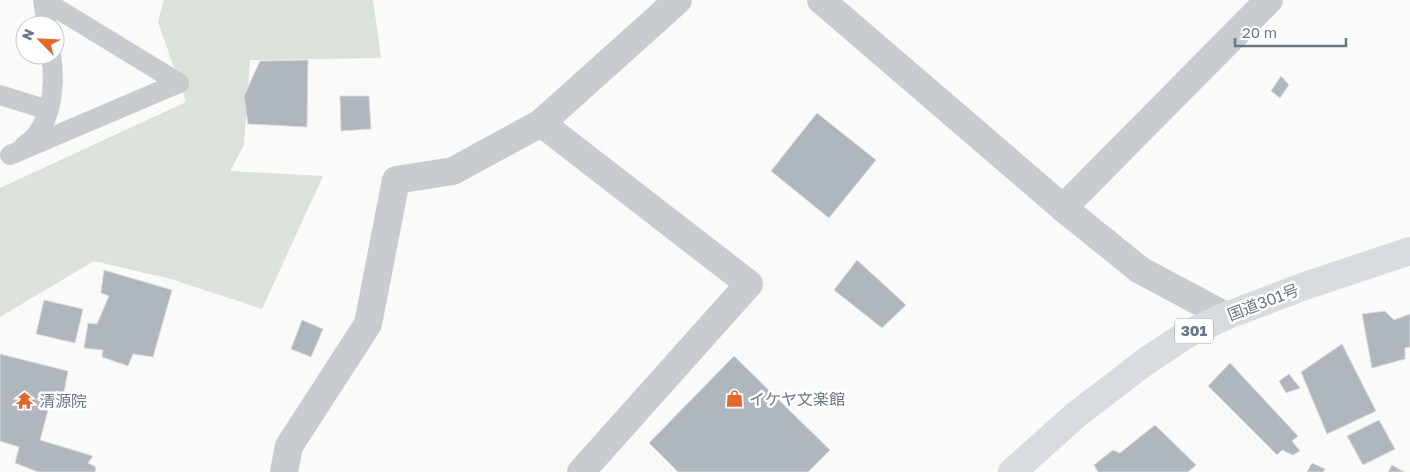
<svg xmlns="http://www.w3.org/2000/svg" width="1410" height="472" font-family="'Golos Text','Noto Sans JP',sans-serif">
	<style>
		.green { fill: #dbe2d9 }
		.building { fill: #afb6bd; stroke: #dcdcda }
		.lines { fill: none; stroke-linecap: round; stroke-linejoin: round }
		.service { stroke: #c8cbcf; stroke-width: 20 }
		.minor { stroke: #c8cbcf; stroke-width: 28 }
		.trunk { stroke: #d8dce0; stroke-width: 28 }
		.labels { text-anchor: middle; stroke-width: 5; stroke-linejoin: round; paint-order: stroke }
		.shield { fill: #fff; stroke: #96a0ac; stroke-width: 1 }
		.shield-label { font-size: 15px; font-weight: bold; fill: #697889 }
		.street-label { font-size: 16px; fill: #697889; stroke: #fff }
		.poi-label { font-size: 16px; fill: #697889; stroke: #fff; text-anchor: start }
	</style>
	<rect width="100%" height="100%" fill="#fafaf8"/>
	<path class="green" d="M164 0H373L381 58 250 60 244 145 230 171 323 176 262 309 171 279 94 261 0 317V188L186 102 158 22Z"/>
	<g class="building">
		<path d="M308 60 307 127 248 124 244 96 260 61Z"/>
		<path d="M1281 76 1289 85 1280 98 1271 91Z"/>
		<path d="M340 96H369L371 129 341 131Z"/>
		<path d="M817 113 876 160 829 218 771 171Z"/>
		<path d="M857 260 906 305 882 328 834 290Z"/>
		<path d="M104 270 172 290 153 357 133 354 128 366 102 357 103 350 84 348 88 323 97 324 109 296 101 293Z"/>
		<path d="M44 300 83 309 75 343 36 334Z"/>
		<path d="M1385 311 1394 320 1410 314V347L1405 348V359L1372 368 1362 314Z"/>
		<path d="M302 320 323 329 311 357 291 349Z"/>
		<path d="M1342 344 1376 411 1327 434 1301 372Z"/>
		<path d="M0 354 68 371 62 403 51 399 40 440 93 456 88 463 96 467 95 472H38L15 463 19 447 0 441Z"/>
		<path d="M734 356 830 450 808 472H678L649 443Z"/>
		<path d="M1230 363 1298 436 1292 441 1300 451 1293 455 1282 450 1277 455 1208 386Z"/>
		<path d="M1289 374 1300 388 1286 393 1279 381Z"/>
		<path d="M1379 420 1395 449 1363 465 1347 436Z"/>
		<path d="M1155 425 1196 465 1188 472H1098L1094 465 1113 450 1120 453Z"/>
		<path d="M1312 463 1325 469 1323 472H1307Z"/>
		<path d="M1392 465 1404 472H1388Z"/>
	</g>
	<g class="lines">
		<g class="service">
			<path d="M43 0 47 25"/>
			<path d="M0 95 48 110"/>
			<path d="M24 146C52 128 56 85 51 55"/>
			<path d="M10 155 179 83 43 0"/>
		</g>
		<g class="minor">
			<path d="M821 0 1063 208 1140 270 1226 316"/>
			<path d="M541 123 749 284 581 472"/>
			<path d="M1063 208 1269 0"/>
			<path d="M284 472 289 446 368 324 396 180 453 171 541 123 678 0"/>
		</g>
		<path class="trunk" d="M1012 472 1077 414 1145 362 1187 334 1226 316 1302 287 1410 251"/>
	</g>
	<defs>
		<symbol id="shop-bare" viewBox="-9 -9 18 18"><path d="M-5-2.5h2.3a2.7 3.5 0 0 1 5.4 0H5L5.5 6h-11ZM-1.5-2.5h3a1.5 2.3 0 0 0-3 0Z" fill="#e4672d" stroke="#fff" stroke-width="2.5" paint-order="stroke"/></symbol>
		<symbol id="temple-bare" viewBox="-9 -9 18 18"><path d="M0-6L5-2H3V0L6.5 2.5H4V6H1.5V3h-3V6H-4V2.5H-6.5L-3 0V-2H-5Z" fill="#e4672d" stroke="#fff" stroke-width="2.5" paint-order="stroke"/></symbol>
	</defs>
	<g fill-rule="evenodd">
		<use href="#shop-bare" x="722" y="386" width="25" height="25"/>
		<use href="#temple-bare" x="12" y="388" width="25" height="25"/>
	</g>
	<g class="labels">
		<rect class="shield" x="1175" y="318.5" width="38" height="25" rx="4"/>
		<g class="shield-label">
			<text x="1194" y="336">301</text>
		</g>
		<g class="street-label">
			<text transform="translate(1263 302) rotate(-21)" y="6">国道301号</text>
		</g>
		<g class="poi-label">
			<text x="749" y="405">イケヤ文楽館</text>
			<text x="39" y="407">清源院</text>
		</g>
	</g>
	<g transform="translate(40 40) rotate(294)"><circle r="24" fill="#ffffff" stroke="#c3c9d0"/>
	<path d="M0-4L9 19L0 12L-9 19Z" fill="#e4672d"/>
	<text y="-8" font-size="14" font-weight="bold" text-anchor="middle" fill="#697889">N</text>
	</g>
	<path d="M1235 38v8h111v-8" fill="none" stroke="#697889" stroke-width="2.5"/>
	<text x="1242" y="38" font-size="15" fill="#697889" stroke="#ffffff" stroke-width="4" paint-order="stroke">20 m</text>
</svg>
